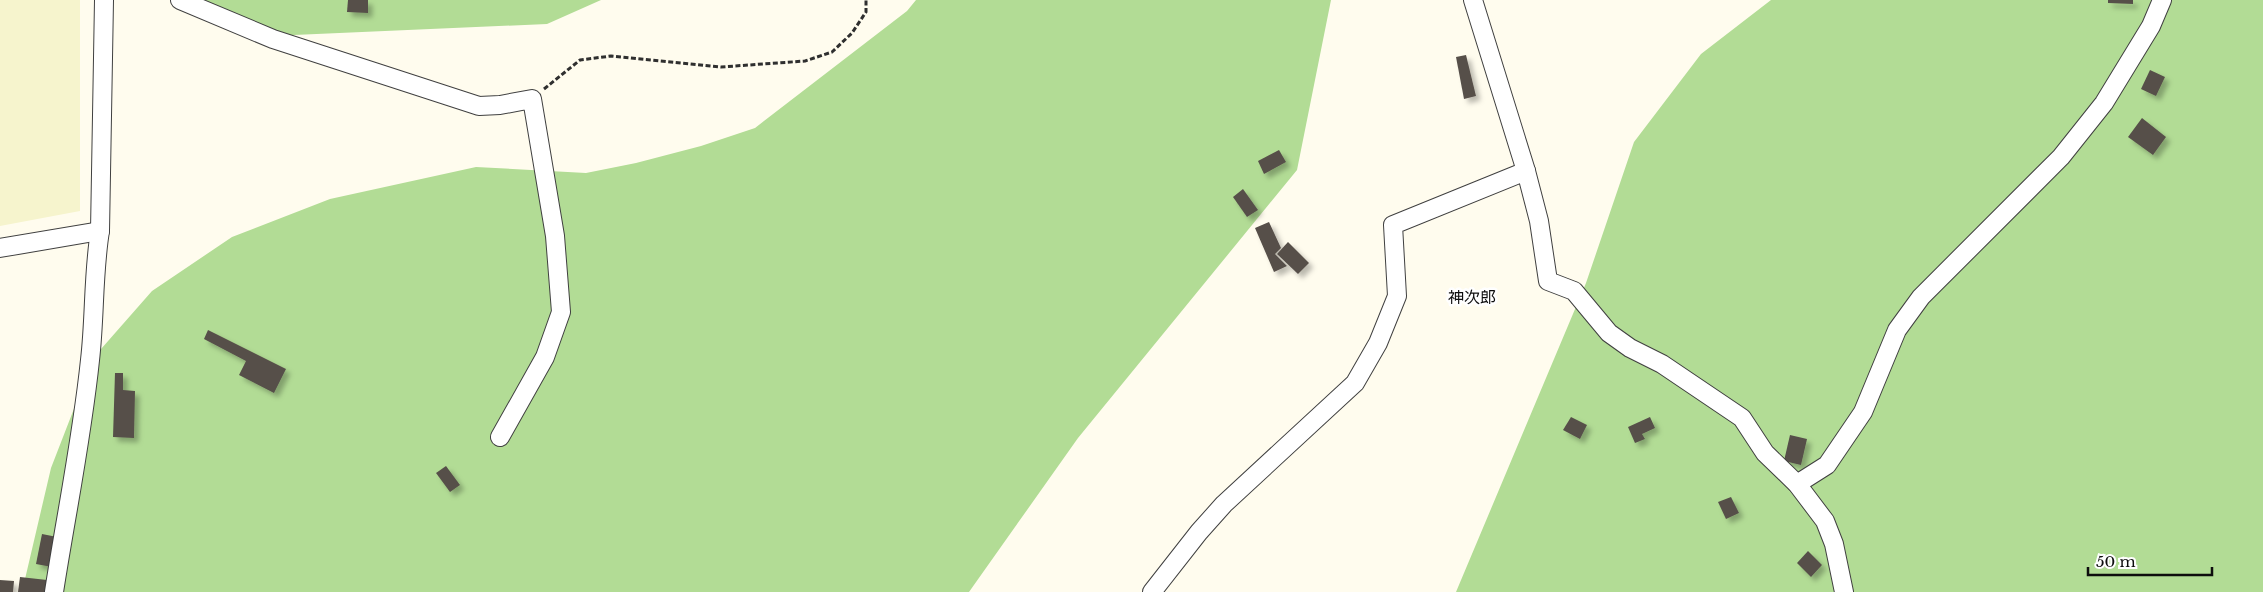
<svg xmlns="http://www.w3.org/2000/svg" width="2263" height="592" font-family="'Libre Baskerville','Noto Sans JP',serif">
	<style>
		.farmland { fill: #f6f4cd }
		.forest { fill: #b2dc95 }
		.building { fill: #564f49; filter: url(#shadow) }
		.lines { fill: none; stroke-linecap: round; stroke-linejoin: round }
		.minor-casing { stroke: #404040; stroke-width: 20 }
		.path { stroke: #2f2f2f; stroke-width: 3; stroke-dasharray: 5 2.5; stroke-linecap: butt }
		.minor { stroke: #fff; stroke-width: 18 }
		.labels { text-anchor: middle; stroke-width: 5; stroke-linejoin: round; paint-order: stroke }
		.quarter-label { font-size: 16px; fill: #0d0d0d; stroke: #fff }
	</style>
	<defs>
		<filter id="shadow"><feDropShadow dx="4.5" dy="4.5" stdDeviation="2.5" flood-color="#0004"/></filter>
	</defs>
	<rect width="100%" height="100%" fill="#fffcee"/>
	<path class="farmland" d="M0 0H80V211L0 226Z"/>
	<g class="forest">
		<path d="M199 0H601L547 24 249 37Z"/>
		<path d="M916 0H1331L1297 170 1078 438 969 592H22L51 468 94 357 152 291 232 237 330 199 476 167 586 173 636 163 701 146 755 128 907 11Z"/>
		<path d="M1771 0H2263V592H1456L1586 283 1634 142 1701 54Z"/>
	</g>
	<g class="building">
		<path d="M348 0H368V13L347 12Z"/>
		<path d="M2108 0H2133V4L2108 3Z"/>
		<path d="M1466 55 1476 96 1464 99 1456 57Z"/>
		<path d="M2150 70 2165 77 2156 96 2141 89Z"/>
		<path d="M2142 118 2166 137 2153 155 2128 137Z"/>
		<path d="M1279 150 1286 162 1264 174 1258 161Z"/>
		<path d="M1243 189 1258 210 1247 217 1233 197Z"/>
		<path d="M1269 222 1281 248 1275 254 1287 266 1274 272 1255 228Z"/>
		<path d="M1288 242 1309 263 1298 274 1277 254Z"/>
		<path d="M208 330 286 369 274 393 239 375 246 361 204 339Z"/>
		<path d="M115 373H123V390L135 391 134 438 113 437Z"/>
		<path d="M1571 417 1587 425 1580 439 1563 430Z"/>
		<path d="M1650 417 1655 428 1642 434 1645 439 1635 443 1628 427Z"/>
		<path d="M1790 435 1807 439 1801 465 1784 461Z"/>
		<path d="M446 466 460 485 450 492 436 473Z"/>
		<path d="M1731 497 1739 513 1726 519 1718 502Z"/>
		<path d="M42 534 57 537 52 567 36 564Z"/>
		<path d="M1808 551 1822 565 1811 577 1797 563Z"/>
		<path d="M20 577 47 580 46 592H18Z"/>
		<path d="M0 580 14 581 13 592H0Z"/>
	</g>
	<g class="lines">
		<defs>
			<g id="minor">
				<path d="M180 0 273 39 479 106 500 105 532 99 555 236 561 312 545 357 500 437"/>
				<path d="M1473 0 1526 171 1539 221 1548 281 1574 291 1609 333 1630 348 1662 364 1742 418 1765 453 1797 484 1825 521 1834 544 1844 592"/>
				<path d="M0 248 100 231"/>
				<path d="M1797 484 1827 465 1863 412 1897 330 1921 297 2061 157 2104 103 2151 26 2162 0"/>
				<path d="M54 592C66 515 82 438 90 360 95 317 93 274 100 231L104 0"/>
				<path d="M1152 592 1199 532 1224 504 1355 383 1378 343 1397 296 1393 225 1526 171"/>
			</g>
		</defs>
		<use href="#minor" class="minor-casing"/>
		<path class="path" d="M544 89 580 60 611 56 721 67 805 61 832 52 852 33 866 12V0"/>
		<use href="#minor" class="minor"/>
	</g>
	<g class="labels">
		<g class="quarter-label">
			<text x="1472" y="303">神次郎</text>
		</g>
	</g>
	<path d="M2088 567v8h124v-8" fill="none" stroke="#0d0d0d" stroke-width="2.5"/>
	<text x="2096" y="567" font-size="15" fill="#0d0d0d" stroke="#ffffff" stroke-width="4" paint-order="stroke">50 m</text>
</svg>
